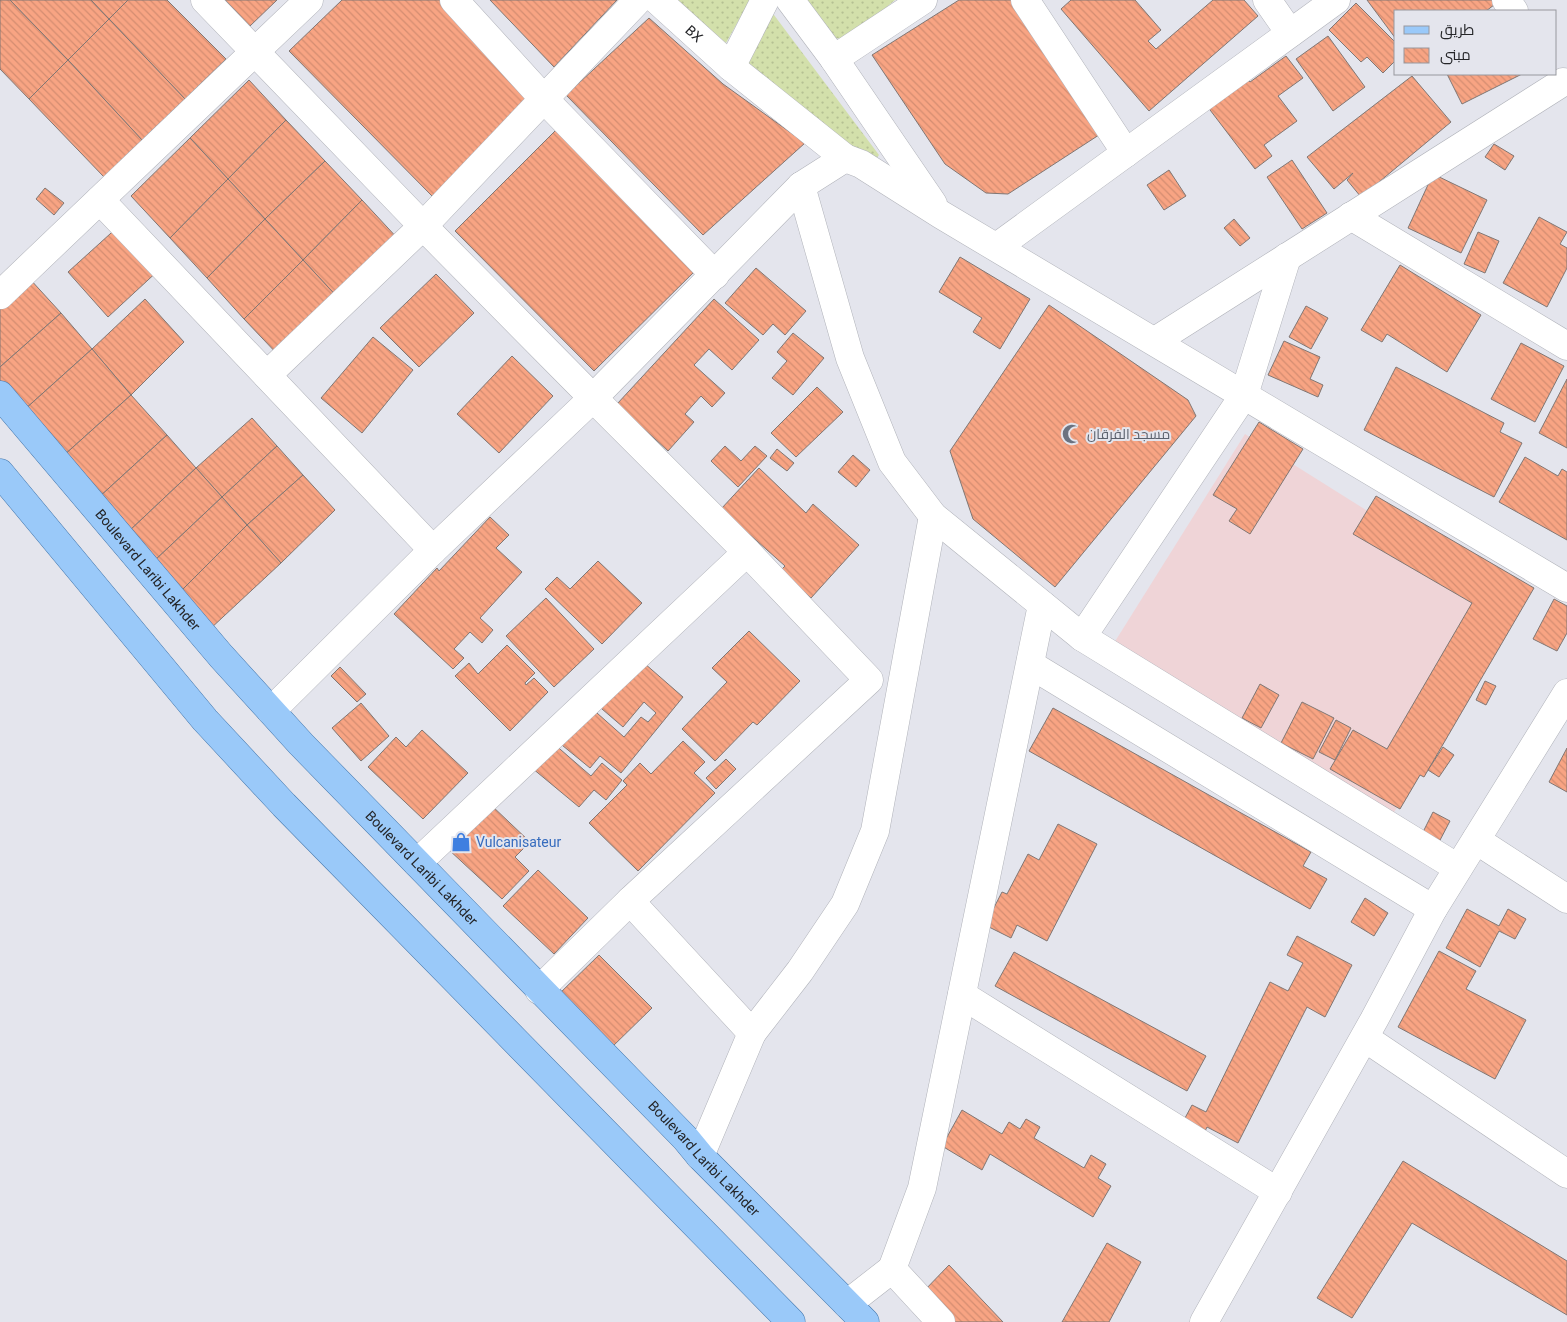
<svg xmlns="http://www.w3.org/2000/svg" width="1567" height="1322" font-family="Roboto,Cairo,sans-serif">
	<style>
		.education { fill: #efd4d7 }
		.garden { fill: url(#garden-dots) }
		.building { fill: url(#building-back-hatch); stroke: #807774 }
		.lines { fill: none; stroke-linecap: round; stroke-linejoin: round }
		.minor-casing { stroke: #b1b3ba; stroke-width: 29 }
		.primary-casing { stroke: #4578ad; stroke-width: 29 }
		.minor { stroke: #fff; stroke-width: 28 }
		.primary { stroke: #9ac9f9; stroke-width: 28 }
		.labels { text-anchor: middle; stroke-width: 4; stroke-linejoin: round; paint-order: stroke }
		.street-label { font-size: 14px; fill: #242528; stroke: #e4e5ed }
		.worship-label { font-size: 14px; fill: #5b616d; stroke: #e4e5ed; text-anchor: start }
		.shop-label { font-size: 14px; fill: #366cbe; stroke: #e4e5ed; text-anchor: start }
	</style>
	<defs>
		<pattern id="garden-dots" width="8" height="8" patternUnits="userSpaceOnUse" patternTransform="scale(1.25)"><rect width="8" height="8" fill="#d3e0ab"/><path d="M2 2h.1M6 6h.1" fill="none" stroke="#b5c093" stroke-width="1.8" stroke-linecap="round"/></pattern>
		<pattern id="building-back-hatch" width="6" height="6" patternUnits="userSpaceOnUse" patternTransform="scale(1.25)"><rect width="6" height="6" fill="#f8a483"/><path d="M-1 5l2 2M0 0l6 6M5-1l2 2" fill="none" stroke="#d48d71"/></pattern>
	</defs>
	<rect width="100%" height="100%" fill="#e4e5ed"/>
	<path class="education" d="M1245 434 1522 608 1386 825 1109 651Z"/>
	<g class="garden">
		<path d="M676 0H750L726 43Z"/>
		<path d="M799 0H895L849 39 830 38Z"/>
		<path d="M774 15 879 155 874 161 737 69 765 17Z"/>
	</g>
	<g class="building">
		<path d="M0 0H10L68 60 29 99 0 69Z"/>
		<path d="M10 0H91L109 19 68 60Z"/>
		<path d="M91 0H128L109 19Z"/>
		<path d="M128 0H167L226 59 185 99 109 19Z"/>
		<path d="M225 0H277L250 26Z"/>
		<path d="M342 0H448L541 94 432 196 289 51Z"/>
		<path d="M490 0H617L554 67Z"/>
		<path d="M959 0H1011L1102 133 1008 194 986 193 945 164 872 55Z"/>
		<path d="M1071 0H1135L1161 30 1148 41 1156 49 1213 0H1244L1258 16 1149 111 1061 9Z"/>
		<path d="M1367 0H1496L1498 2 1486 11H1396V39Z"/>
		<path d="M1356 3 1396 43V60L1383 73 1367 57 1361 62 1329 30Z"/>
		<path d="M649 18 723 84 805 143 703 235 566 95Z"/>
		<path d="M109 19 185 99 142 140 68 60Z"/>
		<path d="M1328 36 1365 87 1333 111 1296 59Z"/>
		<path d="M1286 56 1303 78 1278 96 1297 121 1264 145 1272 156 1255 169 1207 106 1246 77 1250 82Z"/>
		<path d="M68 60 142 140 104 177 29 99Z"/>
		<path d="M1447 74H1522L1462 104Z"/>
		<path d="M1412 76 1451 122 1361 197 1347 180 1353 173 1334 189 1307 157Z"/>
		<path d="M249 80 286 120 228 179 190 138Z"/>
		<path d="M286 120 325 161 265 219 228 179Z"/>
		<path d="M556 130 701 265 594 371 455 231Z"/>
		<path d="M190 138 228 179 170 238 131 196Z"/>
		<path d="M1494 144 1514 156 1505 170 1485 157Z"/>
		<path d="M1292 160 1327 213 1302 229 1267 177Z"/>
		<path d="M325 161 362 200 303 260 265 219Z"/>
		<path d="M1169 170 1186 196 1164 210 1147 185Z"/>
		<path d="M1433 174 1487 200 1461 253 1408 228Z"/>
		<path d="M228 179 265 219 207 278 170 238Z"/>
		<path d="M45 188 64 203 54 215 36 199Z"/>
		<path d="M362 200 400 241 340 300 303 260Z"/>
		<path d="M1539 217 1567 232 1560 244 1567 248V268L1547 307 1503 283Z"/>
		<path d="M265 219 303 260 244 319 207 278Z"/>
		<path d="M1234 219 1250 238 1240 246 1224 228Z"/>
		<path d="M121 224 161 268 108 317 68 272Z"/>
		<path d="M1478 232 1499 241 1485 273 1464 264Z"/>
		<path d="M960 257 1030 299 1000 349 973 332 982 318 939 292Z"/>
		<path d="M303 260 340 300 281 358 244 319Z"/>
		<path d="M1400 265 1481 315 1447 372 1387 334 1382 342 1361 330Z"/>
		<path d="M756 268 806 311 785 335 773 324 763 335 725 303Z"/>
		<path d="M436 274 474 313 419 367 380 328Z"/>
		<path d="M29 278 61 313 0 367V305Z"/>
		<path d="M145 299 184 342 131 395 92 349Z"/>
		<path d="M714 299 759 340 732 370 709 349 694 365 725 393 712 407 701 396 685 414 694 422 668 451 617 404Z"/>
		<path d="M1049 305 1188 400 1196 416 1055 587 973 519 950 451Z"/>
		<path d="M1306 306 1328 318 1311 349 1289 337Z"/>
		<path d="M61 313 92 349 23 411 0 384V367Z"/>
		<path d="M793 333 824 358 793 395 772 378 787 361 777 352Z"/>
		<path d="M373 337 413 370 362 433 321 398Z"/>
		<path d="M1284 341 1320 357 1310 379 1323 385 1318 397 1268 375Z"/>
		<path d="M1521 343 1564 366 1535 422 1491 399Z"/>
		<path d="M92 349 131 395 62 457 23 411Z"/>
		<path d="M512 356 553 396 499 453 457 414Z"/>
		<path d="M1396 367 1504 423 1500 432 1522 443 1494 497 1364 430Z"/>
		<path d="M1567 379V448L1539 433Z"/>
		<path d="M817 387 843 412 796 457 771 433Z"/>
		<path d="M131 395 167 435 97 499 62 457Z"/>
		<path d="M252 418 277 446 222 497 196 468Z"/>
		<path d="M1259 422 1303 449 1250 534 1229 521 1237 509 1213 495Z"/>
		<path d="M167 435 196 468 127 533 97 499Z"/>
		<path d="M277 446 303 475 247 525 222 497Z"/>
		<path d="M725 446 741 461 755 446 767 456 738 487 711 461Z"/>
		<path d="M777 449 794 463 787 471 770 458Z"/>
		<path d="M853 455 870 470 856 487 838 472Z"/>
		<path d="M1525 457 1558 476 1562 469 1567 472V540L1499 502Z"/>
		<path d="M196 468 222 497 152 563 127 533Z"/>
		<path d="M759 468 806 513 813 504 859 545 811 598 780 571 785 566 721 509Z"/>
		<path d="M303 475 335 510 281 563 247 525Z"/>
		<path d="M1376 496 1534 588 1424 777 1420 775 1400 809 1330 769 1353 730 1387 749 1472 603 1353 534Z"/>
		<path d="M222 497 247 525 178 594 152 563Z"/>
		<path d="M490 517 509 535 496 548 522 572 480 618 493 630 482 643 470 632 454 649 464 658 453 669 394 614 437 568 439 571Z"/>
		<path d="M247 525 281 563 209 630 178 594Z"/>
		<path d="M598 561 642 603 602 644 545 589 557 577 570 589Z"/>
		<path d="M546 598 594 649 554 687 506 636Z"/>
		<path d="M1554 599 1567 606V633L1557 651 1533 639Z"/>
		<path d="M749 631 800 681 757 725 753 722 715 761 682 729 727 682 712 668Z"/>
		<path d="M507 645 535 673 525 683 526 685 534 678 548 692 510 731 455 676 469 663 478 674Z"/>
		<path d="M636 656 683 697 621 773 600 756 590 768 557 741 588 705 624 737 641 717 648 722 656 713 644 702 623 727 595 703Z"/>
		<path d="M340 667 366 694 357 702 331 676Z"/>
		<path d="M1485 681 1496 686 1486 705 1476 700Z"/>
		<path d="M1260 684 1279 695 1261 728 1242 718Z"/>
		<path d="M1302 702 1334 718 1313 759 1281 743Z"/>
		<path d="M361 703 389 736 361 761 332 728Z"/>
		<path d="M1053 708 1311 852 1303 866 1327 879 1310 909 1029 751Z"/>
		<path d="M1336 720 1351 728 1335 760 1319 752Z"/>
		<path d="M422 730 468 773 423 819 368 767 396 737 406 747Z"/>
		<path d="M683 741 705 762 694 773 715 793 638 871 589 823 627 785 623 781 640 763 651 774Z"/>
		<path d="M553 743 591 776 602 763 622 780 606 800 594 790 579 807 532 768Z"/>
		<path d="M1443 747 1454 755 1439 777 1428 770Z"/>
		<path d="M1567 748V792L1549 782Z"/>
		<path d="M726 759 736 769 716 789 706 778Z"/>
		<path d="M490 804 530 842 515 857 529 871 502 899 448 849Z"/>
		<path d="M1433 812 1450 821 1438 844 1421 836Z"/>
		<path d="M1058 824 1097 844 1047 941 1017 925 1011 938 985 925 1002 892 1007 894 1028 854 1039 860Z"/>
		<path d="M538 870 588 918 554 954 503 906Z"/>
		<path d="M1365 898 1388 913 1374 936 1351 922Z"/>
		<path d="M1467 909 1499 926 1508 909 1526 919 1515 939 1499 931 1480 967 1446 948Z"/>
		<path d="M1297 936 1352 965 1325 1017 1307 1007 1238 1143 1207 1127 1200 1142 1178 1131 1192 1105 1206 1112 1270 982 1288 991 1303 963 1287 955Z"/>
		<path d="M1439 951 1476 971 1466 989 1526 1020 1495 1079 1398 1027Z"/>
		<path d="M1014 952 1206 1056 1187 1091 995 986Z"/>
		<path d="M599 955 652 1008 611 1048 558 995Z"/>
		<path d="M962 1110 1002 1134 1009 1122 1020 1129 1026 1119 1040 1127 1034 1138 1084 1168 1091 1155 1106 1164 1098 1178 1111 1186 1093 1217 990 1154 982 1170 942 1146Z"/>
		<path d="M1403 1161 1567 1261V1315L1412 1223 1352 1318 1317 1298Z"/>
		<path d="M1107 1243 1141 1262 1109 1322H1062Z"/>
		<path d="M949 1265 1003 1322H950L922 1293Z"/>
	</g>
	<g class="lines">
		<defs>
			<g id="minor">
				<path d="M205 0 423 226 638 0"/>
				<path d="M454 0 544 99 715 275"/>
				<path id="s1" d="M657 0 731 67 845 158 861 164 940 214 1567 588"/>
				<path d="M790 0 834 59 933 204"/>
				<path d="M1025 0 1126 153"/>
				<path d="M1267 0 1290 33"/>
				<path d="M1506 0 1514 11"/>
				<path d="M834 59 923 0"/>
				<path d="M731 67 765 0"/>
				<path d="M801 186 850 358 892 462 933 516 1082 637 1458 868"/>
				<path d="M100 200 433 550"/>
				<path d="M1351 216 1567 346"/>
				<path d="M998 246 1336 0"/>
				<path d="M0 295 309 0"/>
				<path d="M1155 341 1563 82"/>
				<path d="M267 375 423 226 593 398 433 550 271 711"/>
				<path d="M1082 637 1244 395 1287 257"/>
				<path d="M1031 665 1433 909"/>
				<path d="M1476 840 1567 899"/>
				<path d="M417 863 747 552 593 398 801 186 845 158"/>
				<path d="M630 901 752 1033"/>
				<path d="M539 990 630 901 869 680 747 552"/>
				<path d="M962 995 1278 1192"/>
				<path d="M1365 1038 1567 1174"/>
				<path d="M700 1156 752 1033 800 971 845 904 875 831 933 516"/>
				<path d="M892 1269 922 1188 1042 605"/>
				<path d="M847 1304 892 1269 941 1322"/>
				<path d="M1204 1322 1374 1020 1433 909 1567 693"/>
			</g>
			<g id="primary">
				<path id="s2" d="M0 395 221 656 301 744 686 1139 700 1156 865 1322"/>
				<path d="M0 473 205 720 284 805 791 1322"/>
			</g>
		</defs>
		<use href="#minor" class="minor-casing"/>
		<use href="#primary" class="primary-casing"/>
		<use href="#minor" class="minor"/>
		<use href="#primary" class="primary"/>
	</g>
	<defs>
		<symbol id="mosque-bare" viewBox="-9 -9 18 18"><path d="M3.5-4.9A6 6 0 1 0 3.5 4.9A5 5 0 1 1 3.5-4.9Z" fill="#6b7280" stroke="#e4e5ed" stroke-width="2.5" paint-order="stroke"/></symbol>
		<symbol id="shop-bare" viewBox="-9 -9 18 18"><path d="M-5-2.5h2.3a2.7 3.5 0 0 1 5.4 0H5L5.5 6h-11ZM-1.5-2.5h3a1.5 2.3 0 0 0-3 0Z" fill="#3f7fe0" stroke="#e4e5ed" stroke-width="2.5" paint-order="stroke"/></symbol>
	</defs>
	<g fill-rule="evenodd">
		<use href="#mosque-bare" x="1058" y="420" width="28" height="28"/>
		<use href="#shop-bare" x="447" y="828" width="28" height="28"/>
	</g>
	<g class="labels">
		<g class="street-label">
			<text dy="5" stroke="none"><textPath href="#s1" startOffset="50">BX</textPath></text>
			<text dy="5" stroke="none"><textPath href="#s2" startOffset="229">Boulevard Laribi Lakhder</textPath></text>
			<text dy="5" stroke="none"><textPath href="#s2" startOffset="634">Boulevard Laribi Lakhder</textPath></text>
			<text dy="5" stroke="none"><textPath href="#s2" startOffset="1039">Boulevard Laribi Lakhder</textPath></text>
		</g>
		<g class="worship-label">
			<text x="1087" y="439">مسجد الفرقان</text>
		</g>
		<g class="shop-label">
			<text x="476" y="847">Vulcanisateur</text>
		</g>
	</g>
	<rect x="1394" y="10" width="162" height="65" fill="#e4e5ed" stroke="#97989e"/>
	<rect x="1404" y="26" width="25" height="8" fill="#9ac9f9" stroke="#97989e"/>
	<text x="1440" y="35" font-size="15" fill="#242528">طريق</text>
	<rect x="1404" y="48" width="25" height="15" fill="url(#building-back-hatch)" stroke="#97989e"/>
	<text x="1440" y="60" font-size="15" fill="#242528">مبنى</text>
</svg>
